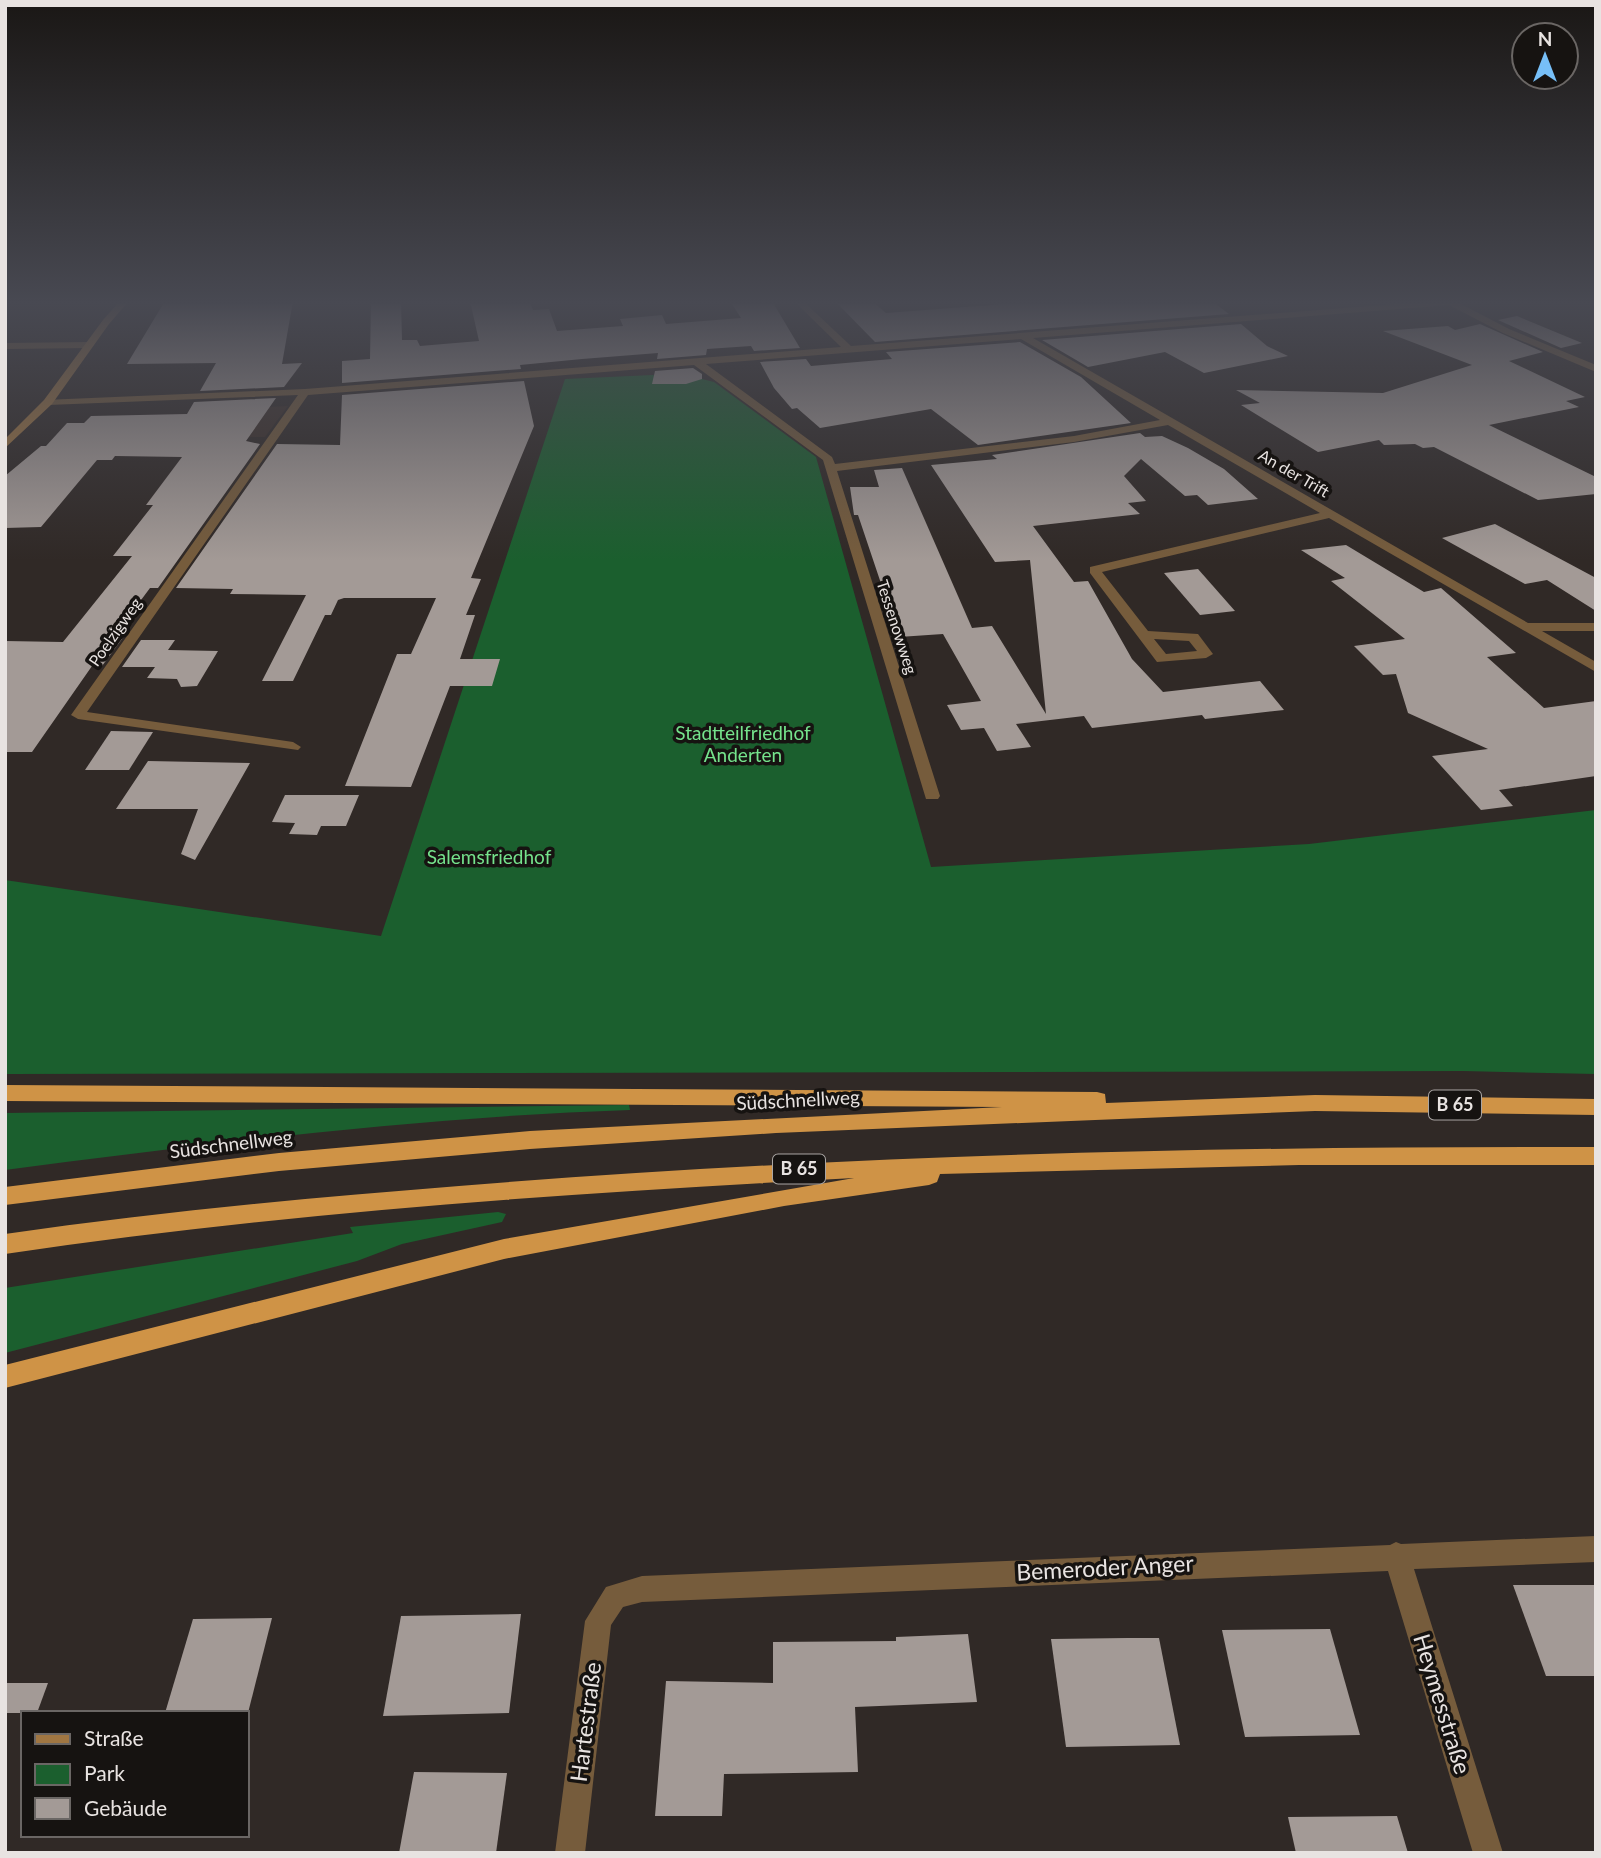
<svg xmlns="http://www.w3.org/2000/svg" width="1601" height="1858" font-family="Lato,sans-serif">
	<style>
		.built { fill: #3c2f29 }
		.green { fill: #1b5f2e }
		.building { fill: #a39a96 }
		.lines { fill: none; stroke-linecap: round; stroke-linejoin: round }
		.minor { fill: #765c3c; fill-rule: evenodd }
		.secondary { fill: #a07642; fill-rule: evenodd }
		.trunk { fill: #cf9346; fill-rule: evenodd }
		.labels { text-anchor: middle; stroke-width: 7; stroke-linejoin: round; paint-order: stroke }
		.far-street-label { font-size: 16px; fill: #e8e3e1; stroke: #161311 }
		.shield { fill: #161311; stroke: #a9a5a3; stroke-width: 2 }
		.shield-label { font-size: 18px; font-weight: bold; fill: #e8e3e1 }
		.park-label { font-size: 19px; fill: #75e38c; stroke: #161311 }
		.street-label { font-size: 19px; fill: #e8e3e1; stroke: #161311 }
		.near-street-label { font-size: 23px; fill: #e8e3e1; stroke: #161311 }
	</style>
	<rect width="100%" height="100%" fill="#302926"/>
	<path class="built" d="M288 406 265 437 168 436 190 410Z"/>
	<g class="green">
		<path d="M696 373 702 375V379L714 382 816 457 931 867 1309 844 1596 810V1074L1463 1071 5 1074V880L381 936 565 379Z"/>
		<path d="M629 1105 630 1110C420 1117 213 1143 5 1170V1113Z"/>
		<path d="M498 1212 506 1214 502 1222 402 1244 357 1261 5 1353V1288L353 1233 350 1227Z"/>
	</g>
	<g class="building">
		<path d="M165 301H293L282 364 302 363 284 387 200 391 216 363 127 364Z"/>
		<path d="M371 301H401L402 340H417L420 346 479 341 470 301H529L533 310 549 309 557 331 623 326 620 319 662 315 666 324 741 318 730 301H772L800 348 754 351 751 346 707 349 706 355 657 359 658 353 582 359 520 365 521 369 342 383V361L370 359Z"/>
		<path d="M835 301H872L886 313 1043 301H1212L1229 314 875 342Z"/>
		<path d="M1517 316 1582 343 1561 348 1498 320Z"/>
		<path d="M1241 324 1267 346 1288 356 1204 373 1165 352 1088 367 1042 340Z"/>
		<path d="M1480 324 1543 352 1509 361 1585 397 1566 401 1579 407 1489 425 1596 477V494L1538 500 1434 447 1423 448 1415 444 1384 445 1379 440 1318 452 1241 405 1260 403 1236 390 1383 393 1472 365 1383 331 1448 326 1455 330Z"/>
		<path d="M1020 342 1081 377 1131 423 978 445 931 409 820 428 797 408 792 409 774 388 760 362 806 359 811 366 892 359 886 352Z"/>
		<path d="M693 368 702 374V379L686 384H652L655 371Z"/>
		<path d="M524 381 534 426 471 578 481 579 466 615H475L460 659H500L492 686H450L411 787 345 786 397 654H411L436 598H344L338 600 331 615H325L293 681H262L306 595 230 594 233 589 176 588 277 444 340 445 342 395Z"/>
		<path d="M276 398 246 441 260 444 158 588H150L112 639H122L102 666H92L32 752H5V641L63 642 132 556H113L153 505H146L182 457 115 456 112 460H97L41 527 5 528V476L41 446H46L67 423H84L91 416 187 414 194 402Z"/>
		<path d="M1140 433 1145 437 1162 436 1188 448 1224 469 1258 499 1208 505 1197 495 1185 496 1141 459 1124 476 1146 501 1128 503 1140 514 1033 526 1074 582 1088 581 1132 659 1163 692 1260 681 1284 710 1205 719 1202 715 1092 728 1084 716 1016 724 1031 747 997 751 984 728 961 730 947 705 981 701 943 634 899 637 858 515H854L850 487H879L874 470 902 468 972 628 992 626 1046 714 1030 560 995 562 931 465 997 459 992 455Z"/>
		<path d="M1495 524 1596 578V611L1547 580 1525 584 1442 538Z"/>
		<path d="M1346 545 1424 592 1441 588 1516 653 1487 657 1544 708 1596 701V776L1499 790 1513 806 1481 810 1432 756 1488 749 1408 713 1396 674 1383 675 1354 646 1405 639 1331 581 1345 578 1301 550Z"/>
		<path d="M1198 569 1235 611 1200 615 1164 573Z"/>
		<path d="M141 640H175L168 650 218 651 197 686 181 687 177 679 147 678 155 667H122Z"/>
		<path d="M111 731 153 732 129 770H85Z"/>
		<path d="M148 761 250 763 195 860 181 854 198 809H116Z"/>
		<path d="M285 795H359L346 826H321L317 835 289 834 295 823 272 822Z"/>
		<path d="M1513 1585H1596V1676H1546Z"/>
		<path d="M521 1614 509 1713 383 1716 401 1616Z"/>
		<path d="M272 1618 248 1713H165L193 1619Z"/>
		<path d="M1330 1629 1360 1735 1245 1737 1222 1630Z"/>
		<path d="M968 1634 977 1702 855 1707 858 1772 724 1774 722 1816H655L666 1681 773 1683V1642L896 1641V1637Z"/>
		<path d="M1127 1638H1159L1180 1745 1066 1747 1051 1639Z"/>
		<path d="M5 1683H48L37 1713H5Z"/>
		<path d="M414 1772 507 1773 496 1853H399Z"/>
		<path d="M1397 1816 1408 1853H1296L1288 1817Z"/>
	</g>
	<g class="lines">
		<g class="minor">
			<path d="M794 301H803L851 346 1436 301H1474L1461 304 1509 329 1596 365V372L1503 333 1449 305 1033 338 1528 623H1596V631H1542L1596 662V672L1329 518 1102 572 1148 631 1198 634 1213 654 1206 658 1157 662 1090 573V567L1320 513 1168 425 1074 442 837 471 940 796 938 799H926L823 460 694 365 308 395 87 712 293 742 301 747 298 750 78 719 71 715 298 395 48 405 44 404V400L305 389 841 347ZM1021 339 1160 420 1074 436 835 464 832 457 706 364ZM1154 639 1189 641 1197 651 1166 654Z"/>
			<path d="M5 343 89 342 94 345 89 348 5 349Z"/>
			<path d="M1596 1536V1562L1414 1569 1503 1853H1473L1388 1571 642 1602 623 1607 611 1625 585 1853H555L585 1621 606 1587 642 1576 1390 1545 1396 1542 1401 1544Z"/>
		</g>
		<path class="secondary" d="M120 301H129L109 324 52 404 5 448V439L44 400 103 320Z"/>
		<g class="trunk">
			<path d="M5 1085 1097 1092 1105 1094 1106 1103 1315 1095 1596 1099V1115L1315 1111 776 1133 530 1149 279 1171 5 1205V1187L279 1153 530 1131 1002 1107 5 1101Z"/>
			<path d="M1596 1147V1165H1299L940 1174 937 1182 929 1185 784 1206 504 1259 5 1388V1365L504 1239 854 1178C571 1193 286 1212 5 1254V1234C156 1212 307 1198 459 1186 838 1155 1216 1146 1596 1147Z"/>
		</g>
	</g>
	<linearGradient id="sky" x2="0" y2="1"><stop stop-color="#1a1715"/><stop offset="0.54" stop-color="#484952"/><stop offset="1" stop-color="#484952" stop-opacity="0"/></linearGradient>
	<rect width="1601" height="561" fill="url(#sky)"/>
	<g class="labels">
		<g class="far-street-label">
			<text transform="translate(1294 473) rotate(30)" y="6">An der Trift</text>
			<text transform="translate(897 627) rotate(72)" y="6">Tessenowweg</text>
			<text transform="translate(115 632) rotate(-55)" y="6">Poelzigweg</text>
		</g>
		<g class="shield">
			<rect x="1429" y="1090.5" width="52" height="29" rx="5"/>
			<rect x="773" y="1154.5" width="52" height="29" rx="5"/>
		</g>
		<g class="shield-label">
			<text x="1455" y="1111">B 65</text>
			<text x="799" y="1175">B 65</text>
		</g>
		<g class="park-label">
			<text x="743" y="740">Stadtteilfriedhof<tspan x="743" dy="22">Anderten</tspan></text>
			<text x="489" y="864">Salemsfriedhof</text>
		</g>
		<g class="street-label">
			<text transform="translate(798 1100) rotate(-3)" y="7">Südschnellweg</text>
			<text transform="translate(231 1144) rotate(-7)" y="7">Südschnellweg</text>
		</g>
		<g class="near-street-label">
			<text transform="translate(1105 1568) rotate(-3)" y="8">Bemeroder Anger</text>
			<text transform="translate(1442 1704) rotate(73)" y="8">Heymesstraße</text>
			<text transform="translate(586 1722) rotate(-83)" y="8">Hartestraße</text>
		</g>
	</g>
	<rect width="1601" height="1858" fill="none" stroke="#e8e3e1" stroke-width="14"/>
	<rect x="21" y="1711" width="228" height="126" fill="#161311" stroke="#6a6664" stroke-width="2"/>
	<rect x="35" y="1734" width="35" height="10" fill="#a07642" stroke="#6a6664" stroke-width="2"/>
	<text x="84" y="1746" font-size="21" fill="#e8e3e1">Straße</text>
	<rect x="35" y="1764" width="35" height="21" fill="#1b5f2e" stroke="#6a6664" stroke-width="2"/>
	<text x="84" y="1781" font-size="21" fill="#e8e3e1">Park</text>
	<rect x="35" y="1798" width="35" height="21" fill="#a39a96" stroke="#6a6664" stroke-width="2"/>
	<text x="84" y="1816" font-size="21" fill="#e8e3e1">Gebäude</text>
	<g transform="translate(1545 56)"><circle r="33" fill="#161311" stroke="#6a6664" stroke-width="2"/>
	<path d="M0-5L12 26L0 18L-12 26Z" fill="#77bff7"/>
	<text y="-10" font-size="19" font-weight="bold" text-anchor="middle" fill="#e8e3e1">N</text>
	</g>
</svg>
